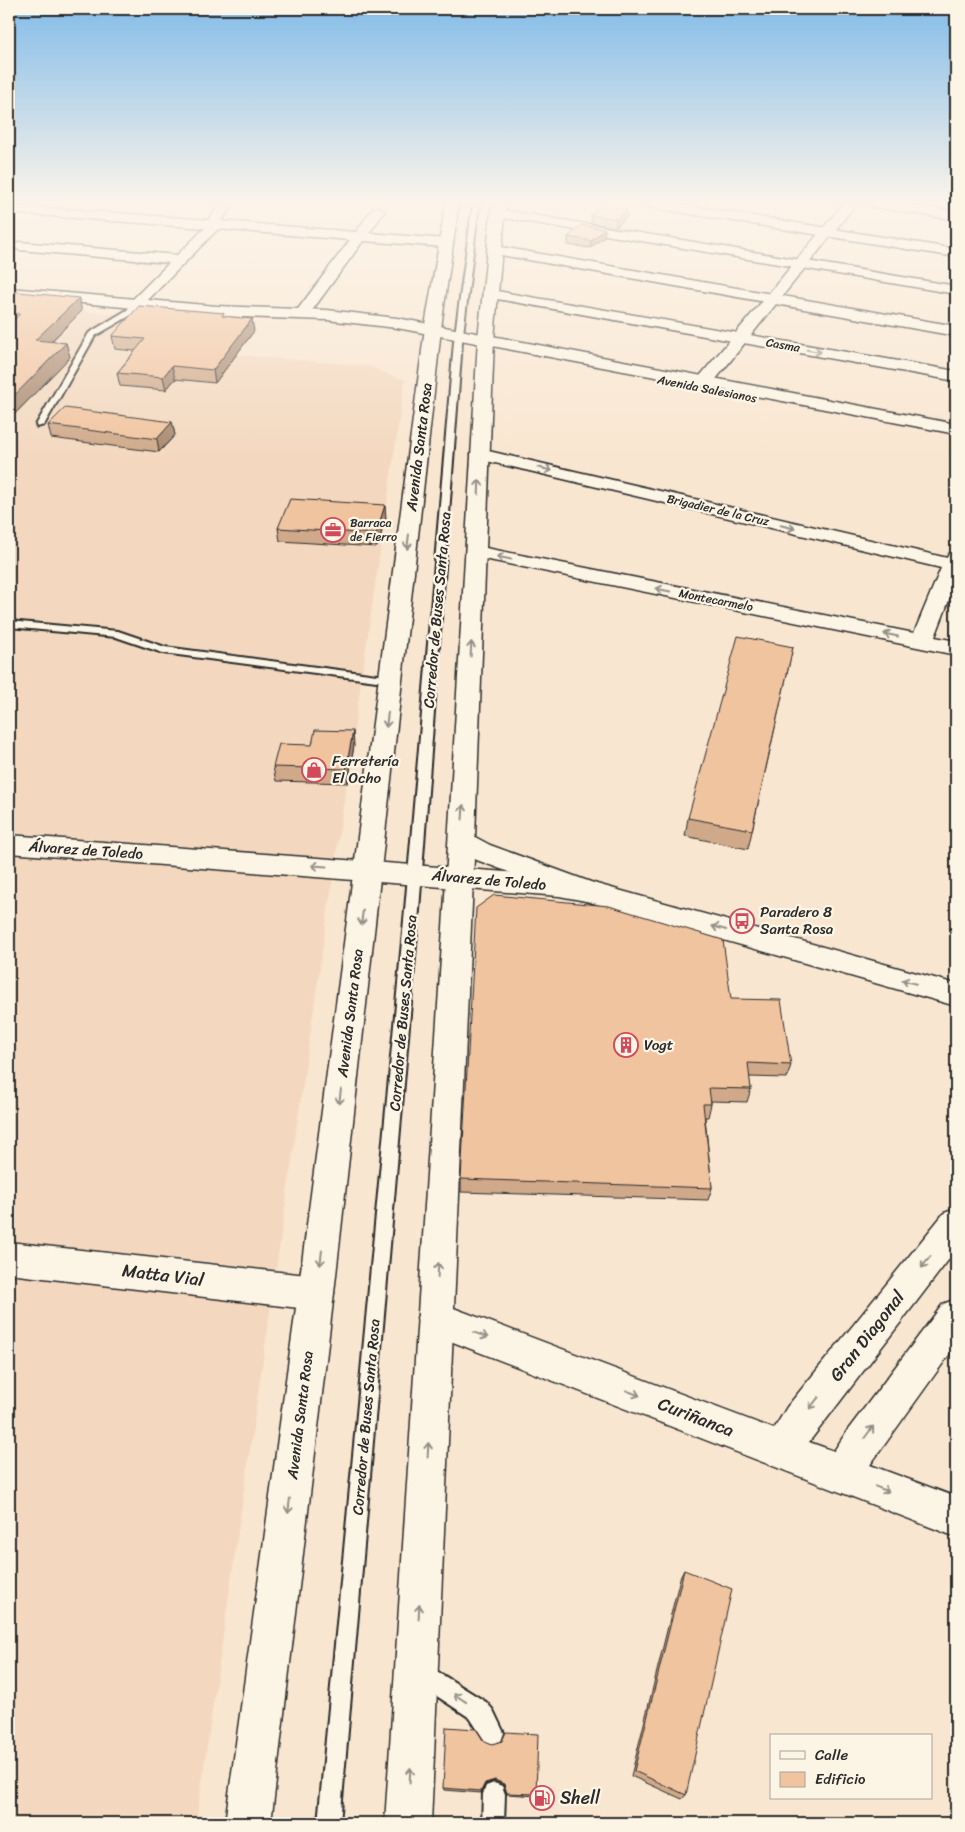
<svg xmlns="http://www.w3.org/2000/svg" width="965" height="1832" font-family="Sriracha,sans-serif">
	<style>
		.built { fill: #f3d8bf }
		.lines { fill: none; stroke-linecap: round; stroke-linejoin: round }
		.service-casing { stroke: #2b2b2b; stroke-width: 4 }
		.minor-casing { stroke: #2b2b2b; stroke-width: 3 }
		.tertiary-casing { stroke: #2b2b2b; stroke-width: 3 }
		.secondary-casing { stroke: #2b2b2b; stroke-width: 3 }
		.primary-casing { stroke: #2b2b2b; stroke-width: 3 }
		.service { fill: #fcf5e5; fill-rule: evenodd }
		.minor { fill: #fcf5e5; fill-rule: evenodd }
		.tertiary { fill: #fcf5e5; fill-rule: evenodd }
		.secondary { fill: #fcf5e5; fill-rule: evenodd }
		.primary { fill: #fcf5e5; fill-rule: evenodd }
		.wall { fill: #cfa98a; stroke: #2b2b2b }
		.shaded-wall { fill: #a98970; stroke: #2b2b2b }
		.building { fill: #f1c4a0; stroke: #2b2b2b }
		.oneway { stroke: #949088 }
		.labels { text-anchor: middle; stroke-width: 4.5; stroke-linejoin: round; paint-order: stroke }
		.far-street-label { font-size: 12px; fill: #2b2b2b; stroke: #fcf5e5 }
		.far-poi-label { font-size: 12px; fill: #2b2b2b; stroke: #fcf5e5; text-anchor: start }
		.street-label { font-size: 15px; fill: #2b2b2b; stroke: #fcf5e5 }
		.poi-label { font-size: 15px; fill: #2b2b2b; stroke: #fcf5e5; text-anchor: start }
		.near-street-label { font-size: 18px; fill: #2b2b2b; stroke: #fcf5e5 }
		.near-poi-label { font-size: 18px; fill: #2b2b2b; stroke: #fcf5e5; text-anchor: start }
	</style>
	<rect width="100%" height="100%" fill="#f9e6d0"/>
	<filter id="ink" filterUnits="userSpaceOnUse"><feTurbulence type="fractalNoise" baseFrequency=".02" numOctaves="2"/><feDisplacementMap in="SourceGraphic" scale="10" xChannelSelector="R" yChannelSelector="G"/><feConvolveMatrix kernelMatrix="1 2 1 2 8 2 1 2 1" color-interpolation-filters="sRGB"/></filter>
	<g filter="url(#ink)">
		<path class="built" d="M45 307 257 328 237 355 368 366 397 378 405 379 196 1823H9V341Z"/>
		<g class="lines">
			<defs>
				<g id="service">
					<path d="M473 203H479L462 342 419 910 340 1823H318L405 910 454 342Z"/>
					<path d="M134 301 141 303 133 314 95 336 44 425 37 427 36 425 89 333 127 310Z"/>
					<path d="M9 621 118 631 165 647 392 677 398 680 392 683 163 653 116 637 9 627Z"/>
					<path d="M422 1662 486 1702 493 1710 504 1733 501 1741 493 1744 485 1741 470 1718 414 1681 411 1673 414 1665Z"/>
					<path d="M494 1783 502 1786 505 1794 504 1823H482L483 1794 486 1786Z"/>
				</g>
				<g id="minor">
					<path d="M222 203H235L221 221 356 232 373 208 378 207 385 211 369 233 446 239 453 243 446 247 363 241 308 316H298L295 313 350 240 218 229 142 306H132L129 303 169 263 19 250 12 246 19 242 177 255 205 228 9 213V205L208 220Z"/>
					<path d="M641 203H674L956 249V257L647 207Z"/>
					<path d="M498 209 956 286V294L493 216 491 213Z"/>
					<path d="M495 246 956 326V336L490 253 488 250 490 247Z"/>
					<path d="M491 290 956 371V381L486 297 484 294 486 291Z"/>
					<path d="M480 449 956 560V582L935 637 956 641V655L469 556 466 552 469 548 476 546 914 633 941 568 474 458 471 454 474 450Z"/>
					<path d="M956 1209V1250L809 1442 834 1451 847 1431 943 1304 956 1299V1345L870 1465 956 1497V1537L422 1330 417 1318 422 1306 435 1301 774 1429 787 1407 944 1213Z"/>
					<path d="M9 1242 316 1276 328 1281 334 1293 328 1305 316 1310 9 1274Z"/>
				</g>
				<g id="tertiary">
					<path d="M844 203H857L712 384H700L698 380 700 376Z"/>
					<path d="M866 203H900L956 212V220L872 207Z"/>
					<path d="M9 835 559 876 586 881 956 984V1006L586 901 559 896 9 853Z"/>
				</g>
				<g id="secondary">
					<path d="M9 288 217 306 327 310 397 318 956 424V434L397 328 327 320 217 316 9 296Z"/>
					<path d="M956 552V572L946 569 943 565 949 554Z"/>
				</g>
				<g id="primary">
					<path d="M446 203H459L442 320 334 1293 271 1823H225L298 1293 426 320Z"/>
					<path d="M492 203H506L494 339 475 837 490 845 596 884 599 891 596 898 586 901 474 859 431 1823H385L444 912 478 339Z"/>
				</g>
			</defs>
			<use href="#service" class="service-casing"/>
			<use href="#minor" class="minor-casing"/>
			<use href="#tertiary" class="tertiary-casing"/>
			<use href="#secondary" class="secondary-casing"/>
			<use href="#primary" class="primary-casing"/>
			<use href="#service" class="service"/>
			<use href="#minor" class="minor"/>
			<use href="#tertiary" class="tertiary"/>
			<use href="#secondary" class="secondary"/>
			<use href="#primary" class="primary"/>
		</g>
		<g class="wall">
			<path d="M627 210V217L616 227 591 223V215Z"/>
			<path d="M605 229 604 237 590 248 568 245V237Z"/>
			<path d="M9 291 82 311 51 342 66 343 70 357 9 420Z"/>
			<path d="M225 316 254 331 215 383 175 379 166 390 120 386 117 373 135 351 115 349 112 336Z"/>
			<path d="M172 422 175 435 159 452 51 438 48 425Z"/>
			<path d="M386 518 377 547 280 541 278 528Z"/>
			<path d="M793 647 748 849 685 836 688 818Z"/>
			<path d="M312 745H354L348 783 276 781 273 767Z"/>
			<path d="M731 999 791 1065 787 1078 749 1077 751 1089 747 1102 711 1101V1104L708 1117H705L712 1188 708 1200 461 1192V1179Z"/>
			<path d="M684 1570 686 1795 682 1799 631 1776 680 1578Z"/>
			<path d="M483 1740 536 1794V1796L507 1794 504 1785 495 1781 485 1784 481 1793 444 1790 443 1788Z"/>
		</g>
		<g class="shaded-wall">
			<path d="M627 210V217L616 227V219Z"/>
			<path d="M605 229 604 237 590 248 591 241Z"/>
			<path d="M79 298 82 311 38 354 35 340Z"/>
			<path d="M252 319 254 331 215 383 213 370Z"/>
			<path d="M66 343 70 357 9 420V401Z"/>
			<path d="M172 366 175 379 166 390 163 377Z"/>
			<path d="M172 422 175 435 159 452 157 439Z"/>
			<path d="M385 505 386 518 377 547 376 534Z"/>
			<path d="M353 731 354 745 348 783 346 769Z"/>
			<path d="M495 1780V1781L485 1784 481 1793 485 1783Z"/>
		</g>
		<g class="building">
			<path d="M601 206 627 210 616 219 591 215Z"/>
			<path d="M581 225 605 229 591 241 568 237Z"/>
			<path d="M9 291 79 298 35 340 66 343 9 401V324L20 314 9 313Z"/>
			<path d="M139 306 224 313 222 316 252 319 213 370 172 366 163 377 117 373 145 339 112 336Z"/>
			<path d="M65 408 172 422 157 439 48 425Z"/>
			<path d="M290 499 385 505 376 534 278 528Z"/>
			<path d="M738 636 793 647 752 830 688 818Z"/>
			<path d="M315 730 353 731 346 769 273 767 279 744 312 745Z"/>
			<path d="M494 895 609 906 723 940 731 999 781 1000 791 1065 748 1063 751 1089 709 1088 711 1104H703L712 1188 461 1179 476 908Z"/>
			<path d="M684 1570 732 1589 686 1795 634 1771Z"/>
			<path d="M446 1727 476 1729 483 1740 492 1744 502 1741 506 1732 538 1734 536 1794 507 1793 504 1784 495 1780 485 1783 481 1791 443 1788Z"/>
		</g>
		<defs><path id="oneway-shaft" d="M-6 0H5M1.5-3L5.5 0L1.5 3" fill="none" stroke-width="1.6" stroke-linecap="round" stroke-linejoin="round" transform="scale(1.25)"/></defs>
		<g class="oneway">
			<use href="#oneway-shaft" transform="translate(814 351) rotate(10)"/>
			<use href="#oneway-shaft" transform="translate(545 469) rotate(13)"/>
			<use href="#oneway-shaft" transform="translate(479 487) rotate(-88)"/>
			<use href="#oneway-shaft" transform="translate(788 527) rotate(13)"/>
			<use href="#oneway-shaft" transform="translate(408 542) rotate(97)"/>
			<use href="#oneway-shaft" transform="translate(504 558) rotate(-169)"/>
			<use href="#oneway-shaft" transform="translate(663 590) rotate(-169)"/>
			<use href="#oneway-shaft" transform="translate(891 635) rotate(-169)"/>
			<use href="#oneway-shaft" transform="translate(471 649) rotate(-87)"/>
			<use href="#oneway-shaft" transform="translate(387 720) rotate(97)"/>
			<use href="#oneway-shaft" transform="translate(463 812) rotate(-87)"/>
			<use href="#oneway-shaft" transform="translate(319 866) rotate(-176)"/>
			<use href="#oneway-shaft" transform="translate(362 918) rotate(97)"/>
			<use href="#oneway-shaft" transform="translate(719 928) rotate(-164)"/>
			<use href="#oneway-shaft" transform="translate(909 982) rotate(-164)"/>
			<use href="#oneway-shaft" transform="translate(340 1097) rotate(97)"/>
			<use href="#oneway-shaft" transform="translate(321 1258) rotate(97)"/>
			<use href="#oneway-shaft" transform="translate(926 1262) rotate(128)"/>
			<use href="#oneway-shaft" transform="translate(438 1270) rotate(-87)"/>
			<use href="#oneway-shaft" transform="translate(481 1335) rotate(21)"/>
			<use href="#oneway-shaft" transform="translate(633 1393) rotate(21)"/>
			<use href="#oneway-shaft" transform="translate(814 1403) rotate(128)"/>
			<use href="#oneway-shaft" transform="translate(869 1432) rotate(-53)"/>
			<use href="#oneway-shaft" transform="translate(428 1450) rotate(-87)"/>
			<use href="#oneway-shaft" transform="translate(882 1489) rotate(21)"/>
			<use href="#oneway-shaft" transform="translate(289 1506) rotate(97)"/>
			<use href="#oneway-shaft" transform="translate(419 1612) rotate(-87)"/>
			<use href="#oneway-shaft" transform="translate(460 1698) rotate(-146)"/>
			<use href="#oneway-shaft" transform="translate(410 1775) rotate(-87)"/>
		</g>
	</g>
	<linearGradient id="sky" x2="0" y2="1"><stop stop-color="#83bce9"/><stop offset="0.44" stop-color="#fcf4ea"/><stop offset="1" stop-color="#fcf4ea" stop-opacity="0"/></linearGradient>
	<rect width="965" height="460" fill="url(#sky)"/>
	<defs>
		<symbol id="office-ring" viewBox="-11 -11 22 22"><circle r="9.5" fill="#fcf5e5" stroke="#d1495b" stroke-width="1.5"/><path d="M-6-3h4V-5.5h4V-3h4V5H-6ZM-1-4.5V-3h2v-1.5ZM-6 0V1H6V0Z" fill="#d1495b"/></symbol>
		<symbol id="shop-ring" viewBox="-11 -11 22 22"><circle r="9.5" fill="#fcf5e5" stroke="#d1495b" stroke-width="1.5"/><path d="M-5-2.5h2.3a2.7 3.5 0 0 1 5.4 0H5L5.5 6h-11ZM-1.5-2.5h3a1.5 2.3 0 0 0-3 0Z" fill="#d1495b"/></symbol>
		<symbol id="bus-ring" viewBox="-11 -11 22 22"><circle r="9.5" fill="#fcf5e5" stroke="#d1495b" stroke-width="1.5"/><path d="M-5-6H5V4H4V6H2V4H-2V6H-4V4H-5ZM-3.5-4V0h7V-4ZM-3.5 1.2v1.5H-2V1.2ZM2 1.2v1.5H3.5V1.2Z" fill="#d1495b"/></symbol>
		<symbol id="building-ring" viewBox="-11 -11 22 22"><circle r="9.5" fill="#fcf5e5" stroke="#d1495b" stroke-width="1.5"/><path d="M-4-6H4V6H1V3H-1V6H-4ZM-2.5-4.3h1.7v1.8h-1.7ZM.8-4.3h1.7v1.8H.8ZM-2.5-1h1.7V.8h-1.7ZM.8-1h1.7V.8H.8Z" fill="#d1495b"/></symbol>
		<symbol id="fuel-ring" viewBox="-11 -11 22 22"><circle r="9.5" fill="#fcf5e5" stroke="#d1495b" stroke-width="1.5"/><path d="M-5.5-6h7V0h2V4h1.3V-2.5L3-4.5l.8-.8L6-3V5H2.5V1h-1V6h-7ZM-4.2-4.7v3.2H.2V-4.7Z" fill="#d1495b"/></symbol>
	</defs>
	<g fill-rule="evenodd">
		<use href="#office-ring" x="319" y="516" width="28" height="28"/>
		<use href="#shop-ring" x="300" y="756" width="28" height="28"/>
		<use href="#bus-ring" x="728" y="907" width="28" height="28"/>
		<use href="#building-ring" x="612" y="1031" width="28" height="28"/>
		<use href="#fuel-ring" x="528" y="1784" width="28" height="28"/>
	</g>
	<g class="labels">
		<g class="far-street-label">
			<text transform="translate(783 345) rotate(10)" y="4">Casma</text>
			<text transform="translate(707 389) rotate(11)" y="4">Avenida Salesianos</text>
			<text transform="translate(718 510) rotate(13)" y="4">Brigadier de la Cruz</text>
			<text transform="translate(716 600) rotate(11)" y="4">Montecarmelo</text>
		</g>
		<g class="far-poi-label">
			<text x="350" y="527">Barraca<tspan x="350" dy="14">de Fierro</tspan></text>
		</g>
		<g class="street-label">
			<text transform="translate(419 447) rotate(-83)" y="5">Avenida Santa Rosa</text>
			<text transform="translate(437 610) rotate(-85)" y="5">Corredor de Buses Santa Rosa</text>
			<text transform="translate(86 850) rotate(4)" y="5">Álvarez de Toledo</text>
			<text transform="translate(489 880) rotate(5)" y="5">Álvarez de Toledo</text>
			<text transform="translate(350 1013) rotate(-83)" y="5">Avenida Santa Rosa</text>
			<text transform="translate(403 1013) rotate(-85)" y="5">Corredor de Buses Santa Rosa</text>
			<text transform="translate(300 1415) rotate(-83)" y="5">Avenida Santa Rosa</text>
			<text transform="translate(366 1417) rotate(-85)" y="5">Corredor de Buses Santa Rosa</text>
		</g>
		<g class="poi-label">
			<text x="332" y="766">Ferretería<tspan x="332" dy="17">El Ocho</tspan></text>
			<text x="760" y="917">Paradero 8<tspan x="760" dy="17">Santa Rosa</tspan></text>
			<text x="644" y="1050">Vogt</text>
		</g>
		<g class="near-street-label">
			<text transform="translate(163 1275) rotate(7)" y="6">Matta Vial</text>
			<text transform="translate(867 1336) rotate(-52)" y="6">Gran Diagonal</text>
			<text transform="translate(696 1417) rotate(21)" y="6">Curiñanca</text>
		</g>
		<g class="near-poi-label">
			<text x="560" y="1804">Shell</text>
		</g>
	</g>
	<rect width="965" height="1832" fill="none" stroke="#fcf5e5" stroke-width="30"/>
	<rect x="15" y="15" width="935" height="1802" fill="none" stroke="#2b2b2b" stroke-width="2" filter="url(#ink)"/>
	<rect x="770" y="1734" width="162" height="65" fill="#fcf5e5" stroke="#a8a49b"/>
	<rect x="780" y="1751" width="25" height="8" fill="#fcf5e5" stroke="#a8a49b"/>
	<text x="815" y="1760" font-size="15" fill="#2b2b2b">Calle</text>
	<rect x="780" y="1772" width="25" height="15" fill="#f1c4a0" stroke="#a8a49b"/>
	<text x="815" y="1784" font-size="15" fill="#2b2b2b">Edificio</text>
</svg>
